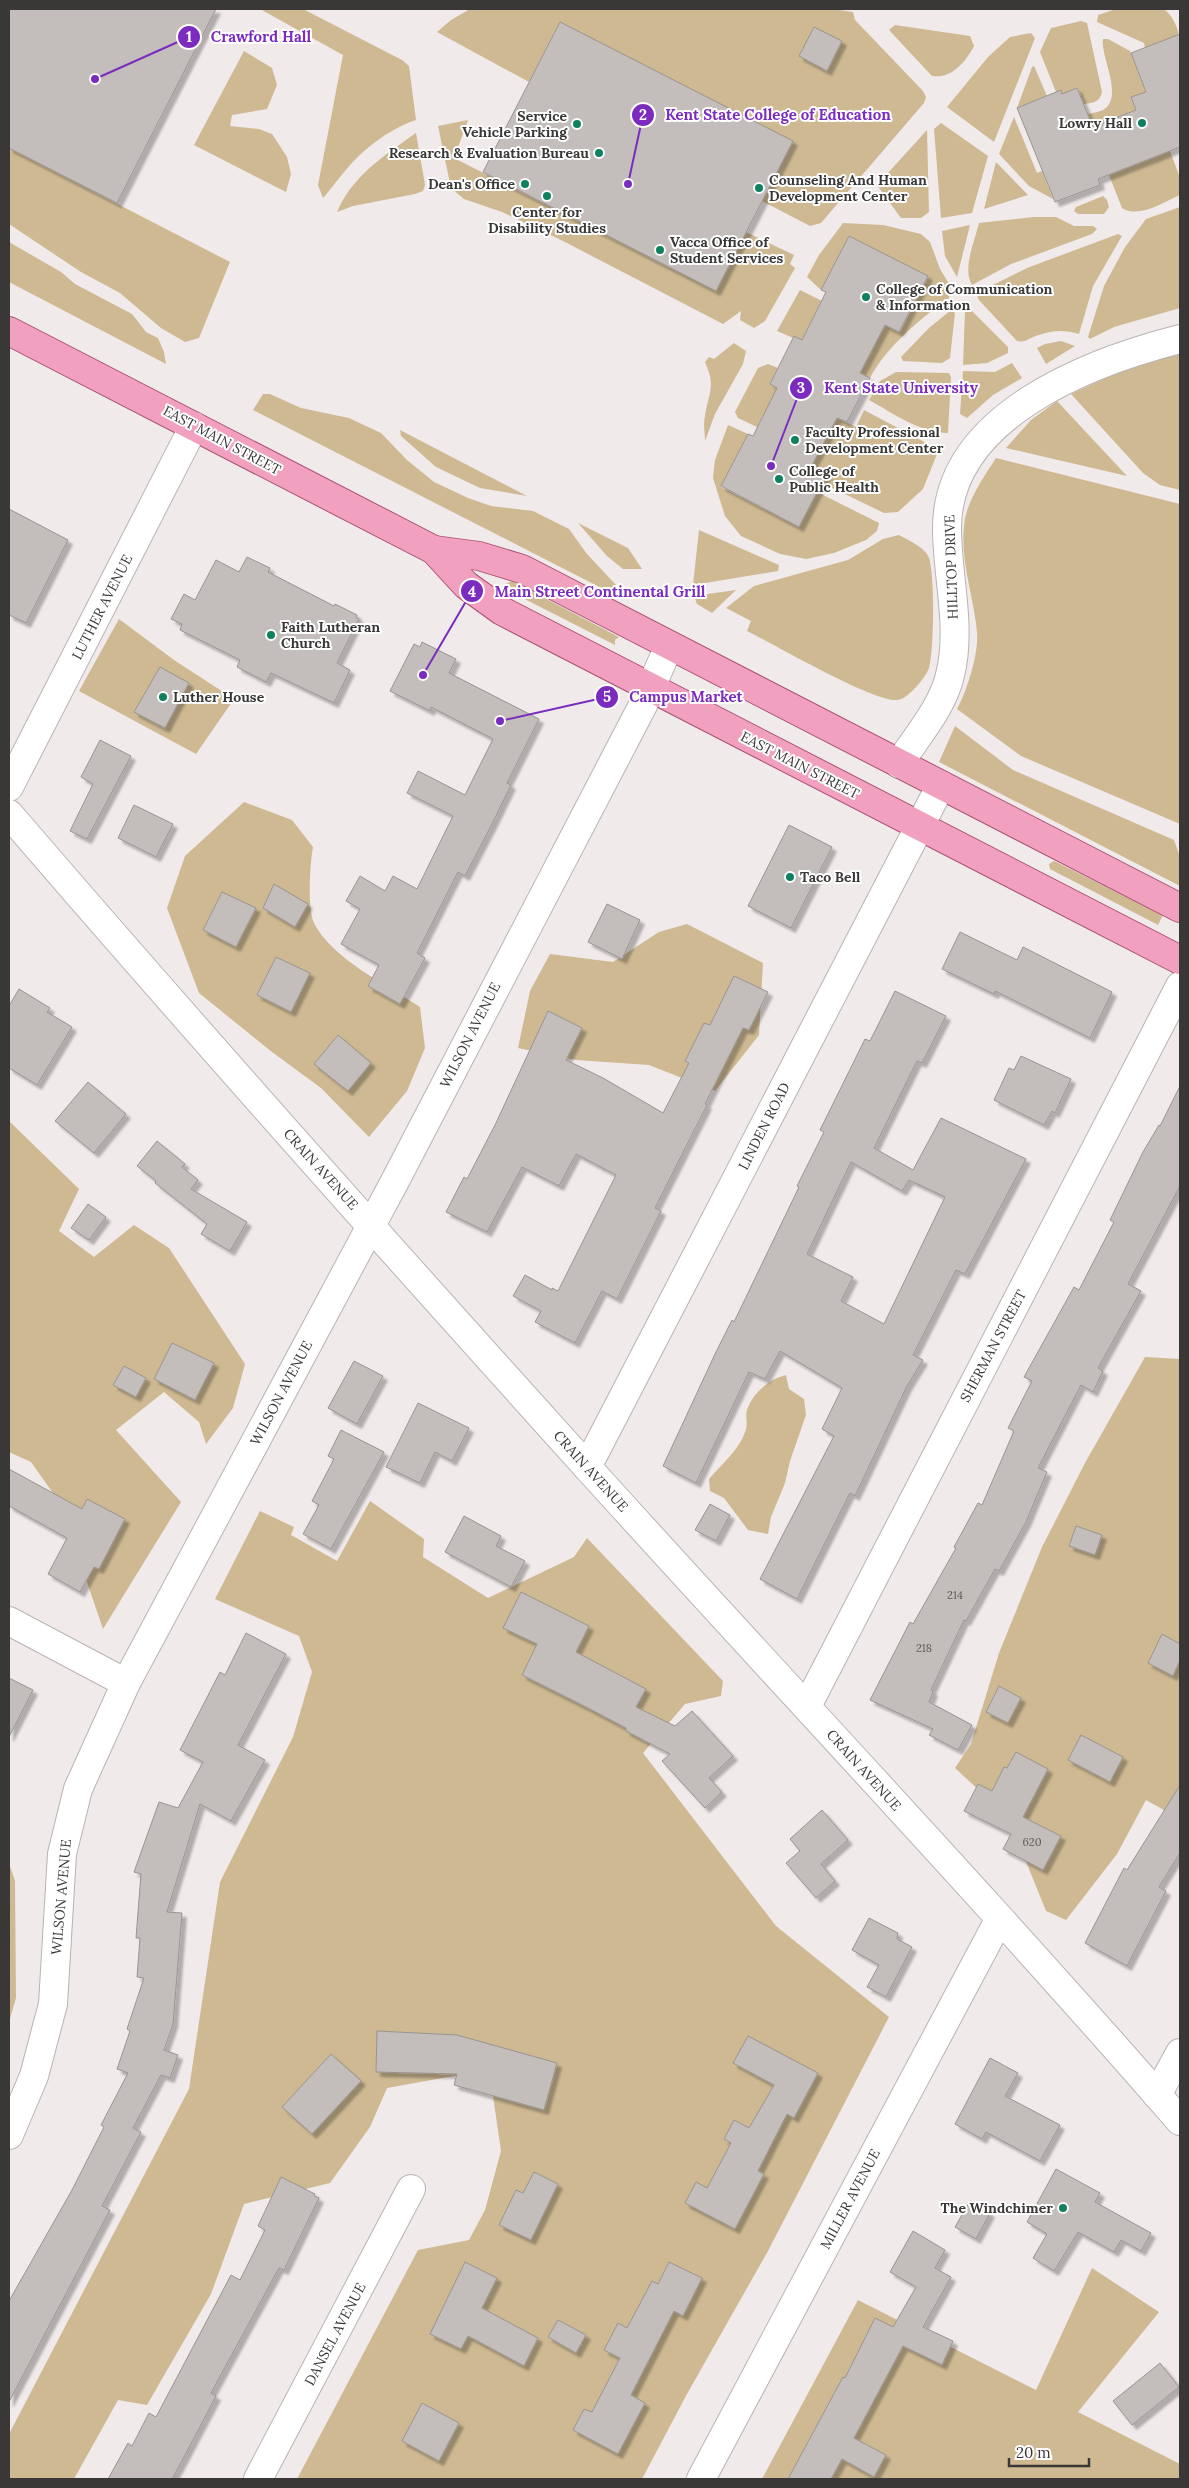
<svg xmlns="http://www.w3.org/2000/svg" width="1189" height="2488" font-family="Lora,serif">
	<style>
		.green { fill: #ceb992 }
		.building { fill: #c3bebb; stroke: #999491; fill-rule: evenodd; filter: url(#shadow) }
		.lines { fill: none; stroke-linecap: round; stroke-linejoin: round }
		.minor-casing { stroke: #b9b3b2; stroke-width: 30 }
		.major-casing { stroke: #ab5274; stroke-width: 30 }
		.minor { stroke: #fff; stroke-width: 28 }
		.major { stroke: #f1a0bf; stroke-width: 28 }
		.poi-dot { fill: #0f815f; stroke: #fff; stroke-width: 2 }
		.labels { text-anchor: middle; stroke-width: 4; stroke-linejoin: round; paint-order: stroke }
		.number-label { font-size: 11px; fill: #5c5a58 }
		.poi-label { font-size: 14px; font-weight: bold; fill: #3a3837; stroke: #fff; text-anchor: start }
		.street-label { font-size: 14px; fill: #3a3837; stroke: #fff }
		.leader { fill: none; stroke: #7b2cbf; stroke-width: 2 }
		.callout-dot { fill: #7b2cbf; stroke: #fff; stroke-width: 2 }
		.mark-label { font-size: 15px; text-anchor: middle; font-weight: bold; fill: #fff }
		.callout-label { font-size: 15px; text-anchor: middle; font-weight: bold; fill: #7b2cbf; stroke: #fff; stroke-width: 4; stroke-linejoin: round; paint-order: stroke }
	</style>
	<defs>
		<filter id="shadow"><feDropShadow dx="4.5" dy="4.5" stdDeviation="1" flood-color="#0004"/></filter>
	</defs>
	<rect width="100%" height="100%" fill="#f1eaea"/>
	<g class="green">
		<path d="M260 9H303L402 60 409 66 416 120C389 129 363 149 345 171 337 180 331 189 323 198L318 185 343 55Z"/>
		<path d="M470 9H832L853 12 855 20 923 91 926 97 924 103 821 223 810 226 762 201 792 141 560 22 529 82 437 32 451 20Z"/>
		<path d="M1116 9H1164C1175 18 1180 32 1180 46L1176 36 1145 48 1144 43 1097 22 1098 15Z"/>
		<path d="M1081 21 1087 23 1102 92C1100 102 1093 103 1084 104L1077 88 1062 94 1056 92 1040 52 1051 28Z"/>
		<path d="M895 25 970 36 974 46C965 63 951 79 932 76L889 30Z"/>
		<path d="M1031 33 1035 38 994 142 947 107 988 57 1010 37Z"/>
		<path d="M1103 39H1108L1130 51 1146 92 1131 98 1136 110 1090 128 1088 114C1092 113 1099 112 1103 110 1125 98 1100 56 1103 39Z"/>
		<path d="M244 51 272 68 277 85 267 109 232 115 230 126 259 129 272 134 287 157 291 174 286 192 194 145Z"/>
		<path d="M1034 66 1047 96 1017 108 1032 67Z"/>
		<path d="M1014 117 1037 173 1042 171 1053 199 1029 186 999 154Z"/>
		<path d="M468 120 454 158 716 291 746 232 794 255 790 264 795 268 765 321 754 328 740 320 741 311 723 324 563 241 502 212 464 199 451 188 438 126Z"/>
		<path d="M941 123 988 156 972 213 941 218 934 129Z"/>
		<path d="M927 130 929 212 921 218H901L877 185Z"/>
		<path d="M416 133 425 185 423 191 415 194 353 206 337 212C352 176 385 155 416 133Z"/>
		<path d="M9 148 230 262 199 338 185 342 161 328 120 293 81 272 9 224Z"/>
		<path d="M1170 151 1180 178V195C1164 202 1139 219 1122 208L1109 175Z"/>
		<path d="M996 162 1028 195 984 209Z"/>
		<path d="M1103 196 1107 200 1109 207 1104 214H1078L1074 211 1076 207Z"/>
		<path d="M1180 207V308L1114 327 1090 339 1088 337 1104 286 1125 247 1146 219Z"/>
		<path d="M1033 217H1056L1074 226H1093L1097 229 1092 234 1011 264 972 285C962 269 975 240 979 223Z"/>
		<path d="M843 223 883 225 921 234 930 242 940 269 951 287 949 298C922 317 885 348 870 378L860 373 885 325 900 332 928 277 849 236 821 290 807 277 819 255Z"/>
		<path d="M970 225 957 277 945 256 942 231Z"/>
		<path d="M1118 234 1122 236 1093 286 1079 334C1065 330 1053 330 1039 335 1030 337 1027 343 1017 341L978 299 977 293 1027 268Z"/>
		<path d="M9 242 61 272 75 284 132 314 146 332 158 338 164 352 166 364 9 282Z"/>
		<path d="M800 290 822 301 812 346 777 331Z"/>
		<path d="M969 308 1008 347V353L987 363 963 365 965 311Z"/>
		<path d="M951 310 955 313 950 358 942 363 903 361 901 357 929 328Z"/>
		<path d="M1061 341 1075 346 1046 364 1037 348 1045 344Z"/>
		<path d="M734 343 746 351 743 364 715 414 705 441C705 433 703 424 705 416 709 391 716 387 705 362L709 357 714 359Z"/>
		<path d="M1180 351V490L1160 485 1143 473 1071 394 1151 357Z"/>
		<path d="M1012 363 1022 378 993 395 967 418 960 414 963 371 995 372Z"/>
		<path d="M768 364 778 368 770 384 787 393 774 419 764 414 757 427 738 418 735 412 758 368Z"/>
		<path d="M896 372 949 373 951 377 948 433C920 433 893 413 869 400L880 381Z"/>
		<path d="M263 394H270L301 408 349 418 381 433 407 460 434 482 468 498 491 506 533 511 569 529 587 554 617 586V596L253 410Z"/>
		<path d="M1057 401 1127 476 1006 448 1031 420Z"/>
		<path d="M864 410 932 446 937 454 923 489 898 512 884 513 822 483 827 473 812 465 837 418 856 427Z"/>
		<path d="M728 425 748 434 721 487 799 527 817 492 879 523 877 531 866 540 834 553 806 559 780 554 741 536 725 516 713 478 715 460Z"/>
		<path d="M400 430 527 496 480 488 436 467 401 436Z"/>
		<path d="M996 458 1180 504V824L1021 756 957 709C967 691 979 653 977 632 974 597 960 562 964 526 966 502 983 478 996 458Z"/>
		<path d="M578 523 628 548 642 569H623L607 556Z"/>
		<path d="M699 530 779 565 778 571 693 585Z"/>
		<path d="M899 535C908 540 926 548 929 558 935 577 934 648 929 668 926 677 908 699 898 700 874 703 774 644 747 631L751 621 726 608 754 586 848 560 883 539Z"/>
		<path d="M512 581 619 637 615 640V645L509 591 506 584Z"/>
		<path d="M736 590 712 613 697 604 694 596Z"/>
		<path d="M119 619 174 660 234 699 196 754 79 691Z"/>
		<path d="M955 726 1013 770 1174 840 1180 857V886L939 762Z"/>
		<path d="M244 802 292 820 313 847C310 864 307 907 314 923 331 958 387 985 420 1007L425 1048 407 1091 369 1137 321 1088 272 1052 199 993 167 908 185 856Z"/>
		<path d="M1054 861 1163 915 1158 925 1050 869 1049 864Z"/>
		<path d="M687 924 763 963 759 1035 715 1091 649 1065 576 1060 518 1048 530 991 550 954 613 962 659 932Z"/>
		<path d="M9 1121 79 1189 59 1231 94 1257 134 1225 169 1248 245 1364 233 1408 206 1444 199 1422 164 1392 116 1430 181 1502 103 1629 60 1503 31 1462 9 1452Z"/>
		<path d="M1145 1357 1180 1359V1819L1146 1800 1117 1854 1066 1920 1046 1911 1008 1817 955 1768 971 1744 999 1653 1042 1547 1085 1463Z"/>
		<path d="M786 1375 789 1389 804 1399 806 1415 790 1461 785 1483 771 1517 768 1534 748 1530 724 1498 710 1491 709 1479C722 1464 741 1448 746 1429 748 1423 745 1416 747 1410 753 1392 770 1379 786 1375Z"/>
		<path d="M370 1501 424 1539 423 1557 488 1598 574 1557 587 1538 723 1681 721 1696 685 1704 643 1753 776 1926 889 2017 768 2251 687 2394 642 2479H297L418 2250 469 2240 485 2210 501 2151 493 2096 465 2074 387 2088 370 2127 330 2183 244 2204 211 2294 147 2405 118 2400 74 2479H9V2434L189 2089 220 1882 293 1737 312 1672 299 1636 215 1599 260 1511 294 1527 291 1535 337 1561Z"/>
		<path d="M9 1863 15 1881 16 1998 9 2022Z"/>
		<path d="M1092 2268 1159 2312 1078 2412 1180 2464V2479H762L858 2300 1036 2390Z"/>
	</g>
	<g class="building">
		<path d="M9 9H216L117 203 9 148Z"/>
		<path d="M560 22 793 141 716 291 483 172Z"/>
		<path d="M814 27 842 41 827 71 799 56Z"/>
		<path d="M1180 34V147L1098 179 1100 185 1055 202 1017 108 1061 90 1062 94 1077 88 1093 127 1136 110 1131 97 1146 92 1131 53Z"/>
		<path d="M849 236 928 276 899 332 885 325 860 373 870 378 847 422 837 418 812 465 827 473 799 527 721 486 748 434 753 436 777 388 770 384 794 336 802 340 826 292 821 290Z"/>
		<path d="M9 509 68 540 26 623 9 615Z"/>
		<path d="M247 557 270 568 268 572 334 606 335 604 357 615 356 617 359 619 337 663 350 670 334 703 271 673 266 682 237 667 240 660 180 630 182 624 171 619 184 594 195 600 216 560 239 572Z"/>
		<path d="M422 642 456 659 449 673 539 719 507 783 511 785 492 824 465 876 458 872 417 953 425 958 400 1004 368 986 379 965 341 944 360 909 346 901 360 876 385 891 393 876 417 889 453 816 407 793 418 771 465 795 493 739 431 707 430 711 390 691 414 644 420 647Z"/>
		<path d="M160 667 189 683 165 728 134 712Z"/>
		<path d="M100 740 131 756 87 839 70 831 93 784 81 777Z"/>
		<path d="M134 805 173 824 156 857 118 838Z"/>
		<path d="M789 825 832 847 791 928 748 906Z"/>
		<path d="M274 884 308 904 295 927 263 908Z"/>
		<path d="M222 892 256 908 236 947 203 930Z"/>
		<path d="M607 904 640 920 622 959 588 942Z"/>
		<path d="M960 932 1017 960 1023 947 1112 992 1090 1038 995 991 994 994 942 969Z"/>
		<path d="M276 957 310 973 291 1012 257 995Z"/>
		<path d="M734 976 768 992 749 1030 743 1028 705 1104 707 1105 655 1208 661 1211 617 1299 602 1291 575 1343 535 1322 541 1311 513 1296 525 1275 552 1290V1288L558 1291 616 1175 576 1154 559 1186 522 1167 487 1232 446 1212 464 1177 467 1179 495 1125 548 1011 582 1028 566 1060 603 1078 663 1113 689 1063 685 1061 704 1023 710 1025Z"/>
		<path d="M19 989 50 1008 47 1012 72 1027 37 1085 9 1068V1006Z"/>
		<path d="M895 991 946 1016 922 1063 917 1061 874 1148 913 1170 941 1118 1026 1159 965 1274 956 1270 913 1355 923 1360 907 1386 855 1496 850 1493 797 1599 760 1579 834 1436 822 1429 842 1388 780 1351 765 1379 749 1372 696 1483 663 1466 715 1354 732 1320 734 1322 799 1187 797 1186 824 1132 820 1130 865 1039 870 1041ZM851 1162 902 1191 909 1180 945 1197 884 1324 841 1301 853 1277 807 1254Z"/>
		<path d="M338 1035 371 1063 348 1091 314 1064Z"/>
		<path d="M1021 1056 1071 1079 1055 1113 1052 1111 1044 1125 994 1100 1009 1068 1014 1070Z"/>
		<path d="M88 1082 126 1114 94 1153 55 1121Z"/>
		<path d="M1180 1086V1186L1128 1284 1141 1291 1098 1368 1103 1371 1093 1392 1081 1385 1038 1468 1047 1472 1026 1522 999 1571 995 1569 966 1621 964 1620 931 1690 933 1692 929 1702 972 1725 958 1750 929 1735 933 1729 870 1700 910 1622 913 1624 956 1548 954 1547 978 1503 982 1505 1014 1431 1008 1428 1032 1381 1024 1377 1074 1287 1079 1290 1114 1222 1110 1220 1143 1152 1159 1125 1160 1126Z"/>
		<path d="M157 1141 185 1164 182 1167 198 1180 191 1189 247 1222 230 1251 201 1234 207 1224 155 1183 156 1181 137 1166Z"/>
		<path d="M88 1204 106 1217 89 1240 71 1228Z"/>
		<path d="M172 1343 214 1363 195 1400 154 1379Z"/>
		<path d="M354 1361 383 1376 357 1424 328 1408Z"/>
		<path d="M124 1366 146 1378 136 1397 113 1385Z"/>
		<path d="M418 1403 469 1428 452 1461 435 1452 420 1483 386 1467Z"/>
		<path d="M341 1430 384 1452 331 1549 303 1534 319 1505 312 1501 334 1459 328 1456Z"/>
		<path d="M9 1469 82 1509 87 1499 125 1519 99 1569 94 1567 80 1592 48 1574 67 1538 9 1506Z"/>
		<path d="M710 1504 730 1515 716 1541 695 1530Z"/>
		<path d="M464 1516 501 1536 496 1546 525 1561 511 1587 445 1552Z"/>
		<path d="M1076 1526 1102 1535 1095 1555 1069 1546Z"/>
		<path d="M521 1592 589 1626 576 1652 646 1689 636 1707 675 1726 692 1711 733 1756 709 1778 722 1792 705 1808 662 1761 670 1754 626 1731V1728L586 1707 522 1675 537 1644 503 1628Z"/>
		<path d="M246 1633 286 1654 238 1745 265 1760 231 1821 200 1804 167 1912 182 1913 173 2024 164 2050 178 2055 170 2078 161 2075 133 2128 141 2132 102 2206 110 2210 9 2402V2301L72 2190 104 2127 101 2125 128 2073 117 2069 130 2031 127 2029 144 1978 137 1977 140 1938H136L141 1874 134 1872 159 1802 178 1808 203 1762 180 1750 220 1672 225 1675Z"/>
		<path d="M1162 1634 1180 1644V1660L1173 1676 1148 1663Z"/>
		<path d="M9 1678 33 1690 9 1737Z"/>
		<path d="M999 1686 1021 1698 1008 1723 986 1712Z"/>
		<path d="M1081 1735 1123 1757 1110 1782 1068 1760Z"/>
		<path d="M1016 1752 1048 1769 1023 1817 1061 1836 1043 1870 1003 1849 1011 1834 964 1811 978 1784 992 1791 1004 1767 1007 1768Z"/>
		<path d="M1180 1785V1853L1159 1887 1166 1891 1127 1966 1085 1943 1124 1868 1127 1870Z"/>
		<path d="M822 1810 848 1840 821 1864 835 1881 816 1898 786 1863 800 1851 790 1839Z"/>
		<path d="M869 1918 898 1933 897 1939 912 1947 886 1997 867 1987 879 1965 852 1950Z"/>
		<path d="M377 2031 457 2035 557 2063 544 2110 454 2085 457 2074 376 2072Z"/>
		<path d="M748 2036 818 2073 794 2118 787 2114 758 2171 764 2174 735 2229 685 2203 696 2182 707 2188 731 2143 724 2139 734 2120 749 2128 774 2085 733 2063Z"/>
		<path d="M331 2054 361 2081 312 2134 282 2107Z"/>
		<path d="M990 2058 1018 2073 1005 2096 1060 2125 1040 2161 986 2132 982 2139 955 2124Z"/>
		<path d="M1056 2169 1100 2193 1095 2202 1151 2233 1141 2251 1121 2240 1114 2252 1078 2232 1054 2271 1033 2258 1047 2234 1027 2222Z"/>
		<path d="M534 2172 558 2184 531 2240 499 2225 516 2190 523 2193Z"/>
		<path d="M281 2177 315 2194 314 2196 319 2198 284 2270 279 2268 211 2393 216 2396 183 2459 172 2479H108L128 2443 132 2446 149 2413 156 2417 231 2275 240 2280 265 2230 258 2226Z"/>
		<path d="M970 2201 990 2213 976 2239 955 2227Z"/>
		<path d="M913 2231 945 2250 935 2268 951 2277 923 2327 953 2341 942 2365 903 2346 854 2438 886 2455 874 2477 842 2459 831 2479H788L843 2377 845 2378 875 2318 893 2327 916 2287 890 2272Z"/>
		<path d="M465 2262 497 2278 482 2308 538 2338 524 2366 468 2336 461 2349 430 2334Z"/>
		<path d="M669 2262 702 2278 683 2316 674 2311 631 2395 645 2403 618 2454 573 2430 584 2409 592 2412 620 2358 604 2350 618 2323 627 2328 652 2281 658 2284Z"/>
		<path d="M558 2320 586 2335 576 2353 548 2337Z"/>
		<path d="M1160 2363 1179 2387 1132 2425 1113 2401Z"/>
		<path d="M422 2403 459 2423 439 2461 402 2441Z"/>
	</g>
	<g class="lines">
		<defs>
			<g id="minor">
				<path d="M899 764C916 737 943 707 950 675 962 627 947 577 947 528 947 416 1090 362 1180 339"/>
				<path d="M9 787 194 426"/>
				<path d="M9 814C199 1035 393 1252 588 1468 785 1686 987 1899 1180 2121"/>
				<path d="M587 1467 941 785"/>
				<path d="M9 1621 126 1683"/>
				<path d="M807 1706 1180 986"/>
				<path d="M1157 2095 1180 2053"/>
				<path d="M9 2135 34 2076 53 2004 62 1854 78 1789 126 1683 395 1181 643 705 669 646"/>
				<path d="M258 2479 411 2189"/>
				<path d="M701 2479 999 1920"/>
			</g>
			<g id="major">
				<path d="M9 331 434 550 466 585 502 611 1180 960"/>
				<path d="M434 550 479 556 522 569 1180 908"/>
			</g>
		</defs>
		<use href="#minor" class="minor-casing"/>
		<use href="#major" class="major-casing"/>
		<use href="#minor" class="minor"/>
		<use href="#major" class="major"/>
	</g>
	<g class="poi-dot">
		<circle cx="1142" cy="123" r="5"/>
		<circle cx="577" cy="124" r="5"/>
		<circle cx="599" cy="153" r="5"/>
		<circle cx="525" cy="184" r="5"/>
		<circle cx="759" cy="188" r="5"/>
		<circle cx="547" cy="196" r="5"/>
		<circle cx="660" cy="250" r="5"/>
		<circle cx="866" cy="297" r="5"/>
		<circle cx="795" cy="440" r="5"/>
		<circle cx="779" cy="479" r="5"/>
		<circle cx="271" cy="635" r="5"/>
		<circle cx="163" cy="697" r="5"/>
		<circle cx="790" cy="877" r="5"/>
		<circle cx="1063" cy="2208" r="5"/>
	</g>
	<g class="labels">
		<g class="number-label">
			<text x="955" y="1599">214</text>
			<text x="924" y="1652">218</text>
			<text x="1032" y="1846">620</text>
		</g>
		<g class="poi-label">
			<text x="567" y="121" text-anchor="end">Service<tspan x="567" dy="16">Vehicle Parking</tspan></text>
			<text x="1132" y="128" text-anchor="end">Lowry Hall</text>
			<text x="589" y="158" text-anchor="end">Research &amp; Evaluation Bureau</text>
			<text x="769" y="185">Counseling And Human<tspan x="769" dy="16">Development Center</tspan></text>
			<text x="515" y="189" text-anchor="end">Dean's Office</text>
			<text x="547" y="217" text-anchor="middle">Center for<tspan x="547" dy="16">Disability Studies</tspan></text>
			<text x="670" y="247">Vacca Office of<tspan x="670" dy="16">Student Services</tspan></text>
			<text x="876" y="294">College of Communication<tspan x="876" dy="16">&amp; Information</tspan></text>
			<text x="805" y="437">Faculty Professional<tspan x="805" dy="16">Development Center</tspan></text>
			<text x="789" y="476">College of<tspan x="789" dy="16">Public Health</tspan></text>
			<text x="281" y="632">Faith Lutheran<tspan x="281" dy="16">Church</tspan></text>
			<text x="173" y="702">Luther House</text>
			<text x="800" y="882">Taco Bell</text>
			<text x="1053" y="2213" text-anchor="end">The Windchimer</text>
		</g>
		<g class="street-label">
			<text transform="translate(222 440) rotate(28)" y="5">EAST MAIN STREET</text>
			<text transform="translate(951 567) rotate(-92)" y="5">HILLTOP DRIVE</text>
			<text transform="translate(102 607) rotate(-63)" y="5">LUTHER AVENUE</text>
			<text transform="translate(800 765) rotate(27)" y="5">EAST MAIN STREET</text>
			<text transform="translate(470 1035) rotate(-63)" y="5">WILSON AVENUE</text>
			<text transform="translate(764 1126) rotate(-63)" y="5">LINDEN ROAD</text>
			<text transform="translate(321 1169) rotate(48)" y="5">CRAIN AVENUE</text>
			<text transform="translate(993 1346) rotate(-62)" y="5">SHERMAN STREET</text>
			<text transform="translate(281 1393) rotate(-62)" y="5">WILSON AVENUE</text>
			<text transform="translate(591 1471) rotate(48)" y="5">CRAIN AVENUE</text>
			<text transform="translate(864 1770) rotate(48)" y="5">CRAIN AVENUE</text>
			<text transform="translate(61 1897) rotate(-85)" y="5">WILSON AVENUE</text>
			<text transform="translate(850 2199) rotate(-62)" y="5">MILLER AVENUE</text>
			<text transform="translate(335 2334) rotate(-62)" y="5">DANSEL AVENUE</text>
		</g>
	</g>
	<path class="leader" d="M95 79L189 37M628 184L643 115M771 466L801 388M423 675L472 591M500 721L607 697"/>
	<g class="callout-dot">
		<circle cx="95" cy="79" r="5"/>
		<circle cx="628" cy="184" r="5"/>
		<circle cx="771" cy="466" r="5"/>
		<circle cx="423" cy="675" r="5"/>
		<circle cx="500" cy="721" r="5"/>
		<circle cx="189" cy="37" r="12"/>
		<circle cx="643" cy="115" r="12"/>
		<circle cx="801" cy="388" r="12"/>
		<circle cx="472" cy="591" r="12"/>
		<circle cx="607" cy="697" r="12"/>
	</g>
	<g class="mark-label">
		<text x="189" y="42">1</text>
		<text x="643" y="120">2</text>
		<text x="801" y="393">3</text>
		<text x="472" y="597">4</text>
		<text x="607" y="702">5</text>
	</g>
	<g class="callout-label">
		<text x="261" y="42">Crawford Hall</text>
		<text x="778" y="120">Kent State College of Education</text>
		<text x="901" y="393">Kent State University</text>
		<text x="600" y="597">Main Street Continental Grill</text>
		<text x="686" y="702">Campus Market</text>
	</g>
	<rect width="1189" height="2488" fill="none" stroke="#3a3837" stroke-width="20"/>
	<path d="M1009 2458v8h80v-8" fill="none" stroke="#3a3837" stroke-width="2.5"/>
	<text x="1016" y="2458" font-size="15" fill="#3a3837" stroke="#ffffff" stroke-width="4" paint-order="stroke">20 m</text>
</svg>
